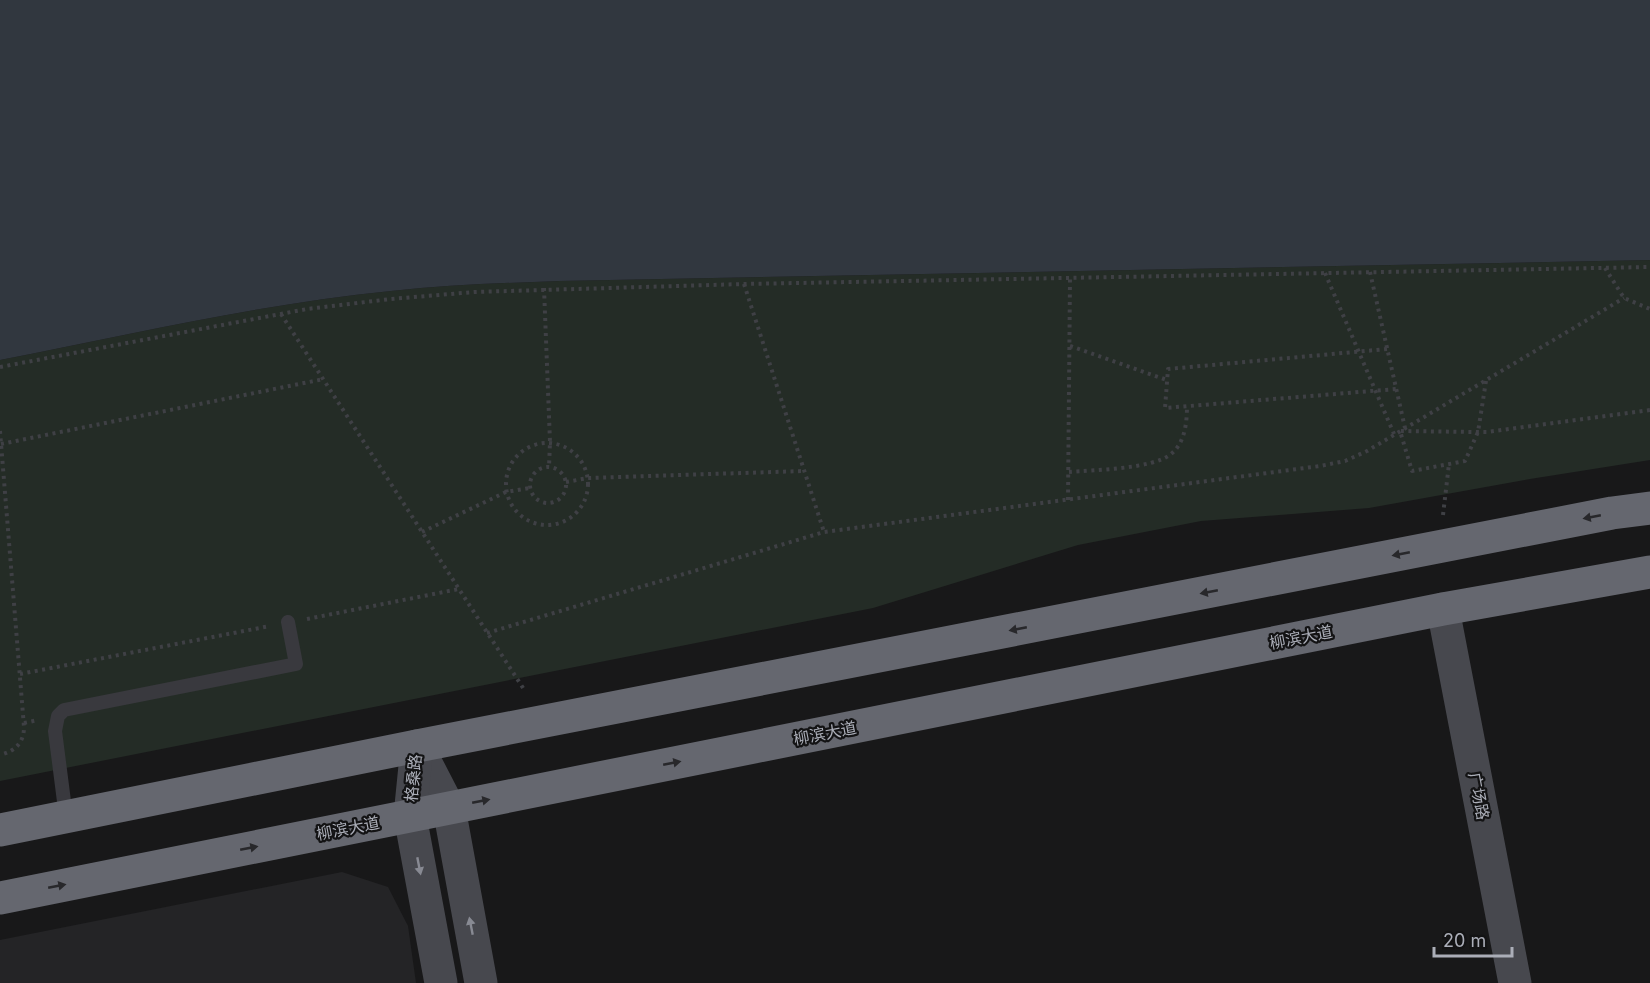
<svg xmlns="http://www.w3.org/2000/svg" width="1650" height="983" font-family="Inter,'Noto Sans SC',sans-serif">
	<style>
		.built { fill: #242426 }
		.green { fill: #242c26 }
		.water { fill: #31373f }
		.lines { fill: none; stroke-linecap: round; stroke-linejoin: round }
		.path { stroke: #3f4045; stroke-width: 4; stroke-dasharray: 3 4.5; stroke-linecap: butt }
		.lane { stroke: #39393e; stroke-width: 14 }
		.secondary { stroke: #47484e; stroke-width: 33 }
		.highway { stroke: #65676f; stroke-width: 33 }
		.oneway { fill: #28282b }
		.oneway2 { fill: #888a93 }
		.labels { text-anchor: middle; stroke-width: 4.5; stroke-linejoin: round; paint-order: stroke }
		.street-label { font-size: 16px; fill: #abaeb8; stroke: #131314 }
	</style>
	<rect width="100%" height="100%" fill="#181819"/>
	<path class="built" d="M342 872 388 887 408 926 416 983H0V940Z"/>
	<path class="green" d="M1650 260V460L1530 479 1369 508 1201 521 1078 545 873 608 0 781V360C129 335 259 304 391 291 447 285 503 283 559 281Z"/>
	<path class="water" d="M0 0H1650V260L559 281C503 283 447 285 391 291 259 304 129 335 0 360Z"/>
	<g class="lines">
		<g class="path">
			<path d="M1605 268 1624 298 1650 309"/>
			<path d="M1370 272 1405 428"/>
			<path d="M1325 273 1394 434"/>
			<path d="M744 284 824 532"/>
			<path d="M544 288 550 442 549 467"/>
			<path d="M281 314 525 691"/>
			<path d="M1070 346 1167 380"/>
			<path d="M1387 349 1168 369 1165 408 1396 389"/>
			<path d="M0 367 307 309 391 299 475 292 744 284 1650 267"/>
			<path d="M1486 381 1478 432 1465 461 1412 471 1400 431 1478 432H1487L1650 410"/>
			<path d="M0 431 24 727C24 743 15 751 0 755"/>
			<circle cx="547" cy="484" r="41"/>
			<path d="M1 444 324 379"/>
			<circle cx="548" cy="485" r="18"/>
			<path d="M1069 472C1093 470 1153 469 1171 454 1185 443 1187 422 1187 406"/>
			<path d="M566 482 588 478 804 471"/>
			<path d="M1068 500 1070 278"/>
			<path d="M1443 515 1449 464"/>
			<path d="M422 532 506 492 530 488"/>
			<path d="M307 619 459 589"/>
			<path d="M487 633 824 532 1320 466 1345 461 1367 451 1624 298"/>
			<path d="M20 674 270 626"/>
			<path d="M24 723 38 720"/>
		</g>
		<path class="lane" d="M66 817 55 731 58 716 64 710 296 664 288 622"/>
		<g class="secondary">
			<path d="M1443 609 1515 983"/>
			<path d="M417 746 449 808 481 983"/>
			<path d="M417 746 410 816 441 983"/>
		</g>
		<g class="highway">
			<path d="M0 830 417 746 1612 513 1650 508"/>
			<path d="M0 898 1443 609 1650 572"/>
		</g>
	</g>
	<defs><path id="oneway-solid" d="M-6-.8H1V-3.2L6.5 0L1 3.2V.8H-6Z" transform="scale(1.5)"/></defs>
	<g class="oneway">
		<use href="#oneway-solid" transform="translate(1592 517) rotate(169)"/>
		<use href="#oneway-solid" transform="translate(1401 554) rotate(169)"/>
		<use href="#oneway-solid" transform="translate(1209 592) rotate(169)"/>
		<use href="#oneway-solid" transform="translate(1018 629) rotate(169)"/>
		<use href="#oneway-solid" transform="translate(672 763) rotate(-11)"/>
		<use href="#oneway-solid" transform="translate(481 801) rotate(-11)"/>
		<use href="#oneway-solid" transform="translate(249 848) rotate(-11)"/>
		<use href="#oneway-solid" transform="translate(57 886) rotate(-11)"/>
	</g>
	<g class="oneway2">
		<use href="#oneway-solid" transform="translate(419 866) rotate(79)"/>
		<use href="#oneway-solid" transform="translate(471 926) rotate(-101)"/>
	</g>
	<g class="labels">
		<g class="street-label">
			<text transform="translate(1301 637) rotate(-11)" y="6">柳滨大道</text>
			<text transform="translate(825 733) rotate(-11)" y="6">柳滨大道</text>
			<text transform="translate(413 778) rotate(-84)" y="6">格桑路</text>
			<text transform="translate(1479 796) rotate(79)" y="6">广场路</text>
			<text transform="translate(348 828) rotate(-11)" y="6">柳滨大道</text>
		</g>
	</g>
	<path d="M1434 947v9h78v-9" fill="none" stroke="#abaeb8" stroke-width="3"/>
	<text x="1443" y="947" font-size="18" fill="#abaeb8" stroke="#131314" stroke-width="4.5" paint-order="stroke">20 m</text>
</svg>
